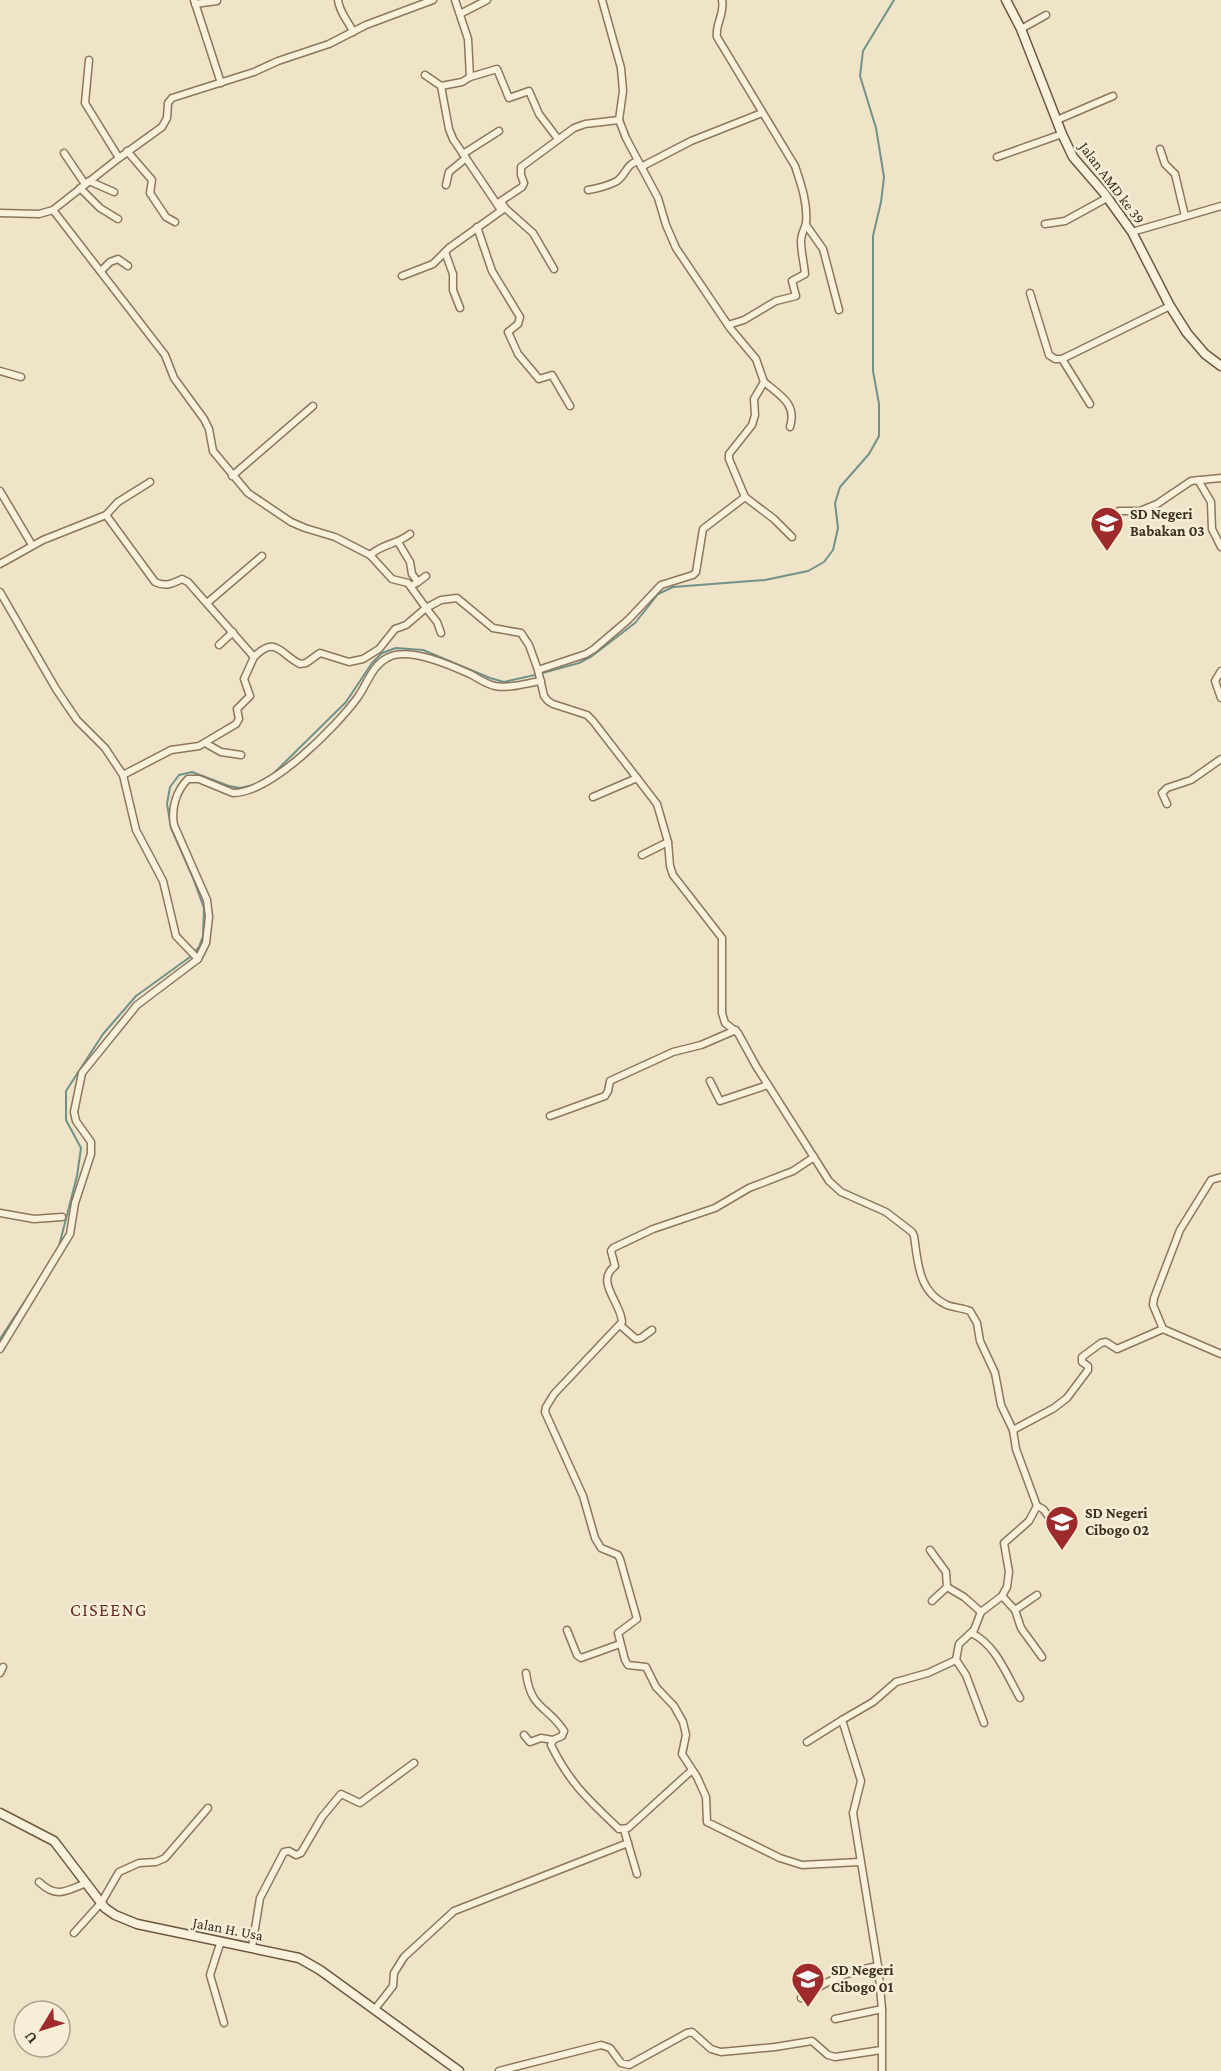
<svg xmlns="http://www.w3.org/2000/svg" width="1221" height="2071" font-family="'Crimson Pro',serif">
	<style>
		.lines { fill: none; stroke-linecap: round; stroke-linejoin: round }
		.stream { stroke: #6f938a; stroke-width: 2 }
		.street-casing { stroke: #8d765c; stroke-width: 9 }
		.secondary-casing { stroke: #6f573f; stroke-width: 11 }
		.street { stroke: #faf1dc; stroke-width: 6 }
		.secondary { stroke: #faf1dc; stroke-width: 8 }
		.labels { text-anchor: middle; stroke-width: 5; stroke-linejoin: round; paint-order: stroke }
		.street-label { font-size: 15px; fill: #3d2e20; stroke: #f7eed8 }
		.poi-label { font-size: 15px; font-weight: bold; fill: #3d2e20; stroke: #f7eed8; text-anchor: start }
		.quarter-label { font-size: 18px; letter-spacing: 1.5px; fill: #6b2e1e; stroke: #f7eed8 }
	</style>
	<rect width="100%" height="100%" fill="#f0e4c8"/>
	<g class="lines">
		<g class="stream">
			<path d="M259 782 273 774 346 702 372 663 382 653 396 648 423 650 490 678 504 682 535 675 579 663 592 656 635 623 658 594 673 587 765 580 808 571 824 562 833 550 838 528 835 503 840 487 869 454 879 436V404L873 371V236L881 202 884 177 876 128 860 76 863 51 894 0"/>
			<path d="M59 1246 77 1176 81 1148 66 1120V1091L103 1034 136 996 190 957 199 947 203 936 204 908 193 878 171 828 167 804 170 787 179 775 192 772 229 786 240 788 254 785"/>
			<path d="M0 1339 36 1284"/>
		</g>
		<defs>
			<g id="street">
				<path d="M194 0 221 83"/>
				<path d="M338 0C340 14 348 20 353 32"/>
				<path d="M722 0C725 14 715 24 717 37L795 166C801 184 808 204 806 223 805 229 801 233 801 241 801 252 804 263 805 274L792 281 796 296 776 301 744 320 728 325"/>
				<path d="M195 4 217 1"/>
				<path d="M460 14 487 0"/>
				<path d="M1021 29 1046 15"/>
				<path d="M89 60 85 103 119 158"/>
				<path d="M425 75 441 86 462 82 470 77 468 39 455 0"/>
				<path d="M470 77 497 69 509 98 529 91 539 114 558 139"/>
				<path d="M441 86 449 129 453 139 501 210"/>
				<path d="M1057 120 1113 96"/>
				<path d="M1160 149 1165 164 1175 174 1185 216"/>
				<path d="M127 151 152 180 150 193 166 217 175 222"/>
				<path d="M64 153 85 184"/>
				<path d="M463 154 499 131"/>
				<path d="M997 157 1062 134"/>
				<path d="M641 167 691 141 762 113"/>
				<path d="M89 181 114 192"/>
				<path d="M446 185 449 172 466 158"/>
				<path d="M80 188 100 208 118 219"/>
				<path d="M588 190C596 189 610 185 617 181 626 175 626 164 638 161"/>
				<path d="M505 208 533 233 554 269"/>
				<path d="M53 210 165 355 174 378 204 419 209 429 213 451 248 493 291 522 305 528 335 537 370 555 392 579 408 583 426 608 441 600 457 598 493 628 521 633 529 645 538 670 544 696 548 701 553 704 587 715 593 721 657 804 668 842 670 866 673 875 722 938V1013L725 1023 738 1033 756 1066 829 1181 841 1192 886 1212 912 1232 914 1236C918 1262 918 1292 947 1305 955 1308 963 1308 970 1311L977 1323 980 1341 995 1373 1001 1405 1013 1430 1016 1449 1037 1506 1029 1521 1004 1543 1009 1572 1007 1587 1002 1596 981 1612 974 1630 959 1644 956 1660 928 1673 896 1682 873 1702 842 1720 861 1781 853 1813 878 1966 882 2009V2071"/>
				<path d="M0 213 39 214 53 210 119 158 162 127 167 118 168 103 172 98 254 72 278 61 329 44 366 25 433 0"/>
				<path d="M1045 224 1065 221 1107 198"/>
				<path d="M806 225 823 249 839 310"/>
				<path d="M477 227 492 271 520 317 518 324 508 332 518 354 539 379 552 375 570 406"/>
				<path d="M1132 232 1221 206"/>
				<path d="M445 252 453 274V290L460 308"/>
				<path d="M101 271 110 262 118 259 128 266"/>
				<path d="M402 276 433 264 449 248 505 208 501 201 522 187 524 183 521 175V167L574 128 585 124 619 120"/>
				<path d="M1030 293 1049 355 1055 359H1062L1170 306"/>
				<path d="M1062 359 1090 404"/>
				<path d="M0 371 21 377"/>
				<path d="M764 382C781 396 797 404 790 427"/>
				<path d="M232 476 313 406"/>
				<path d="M1198 480 1211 502 1212 529 1221 547"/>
				<path d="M0 491 32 545"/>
				<path d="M745 497 774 519 792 537"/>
				<path d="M1119 511H1140L1157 504 1191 481 1221 478"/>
				<path d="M106 515 118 502 150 482"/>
				<path d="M398 542 410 562 412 574 418 582 411 586"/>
				<path d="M370 555C384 543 396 545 410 534"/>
				<path d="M0 564 43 540 106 515 155 582C165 587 172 584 182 579L188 582 254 657C276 635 280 654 300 664L306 663 320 653 349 662 363 659 379 649 395 629 406 625 426 608 437 622 441 633"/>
				<path d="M418 582 426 576"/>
				<path d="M0 592 56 689 77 720 105 748 123 775 136 830 163 881 176 936 198 959"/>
				<path d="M207 603 262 556"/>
				<path d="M219 645 233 632"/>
				<path d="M538 670 586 654 594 649 628 620 661 585 693 575 696 572 703 529 745 497 729 459V454L752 425 755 415 754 399 764 382 756 359 730 328 676 248 666 225 658 198 626 138 619 120 623 91 621 68 602 0"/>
				<path d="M1221 671 1215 681 1221 698"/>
				<path d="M205 743 221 752 241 755"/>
				<path d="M123 775 171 750 199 746 236 724 239 719 237 709 250 696 244 679 254 657"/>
				<path d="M593 797 637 778"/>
				<path d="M1167 804 1162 793 1167 788 1191 780 1221 759"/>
				<path d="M642 855 668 842"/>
				<path d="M710 1081 720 1101 768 1085"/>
				<path d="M550 1116 605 1096 608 1091 610 1081 614 1079 673 1052 701 1045 736 1030"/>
				<path d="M814 1157 793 1171 749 1188 715 1208 653 1229 613 1248 611 1251 615 1266C613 1268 610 1270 609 1273 601 1286 622 1307 622 1322L554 1394 546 1407 545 1412 583 1496 595 1538 601 1548 618 1555 620 1559 637 1619 618 1633 625 1660 628 1665 646 1667 656 1687 674 1706 683 1722 686 1735 682 1754 697 1777 706 1797 707 1822 780 1858 802 1865 860 1862"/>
				<path d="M0 1213 34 1219 62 1217"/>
				<path d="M620 1325 636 1339 641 1338 652 1330"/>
				<path d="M1163 1329 1153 1305 1154 1298 1180 1230 1211 1180 1221 1177"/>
				<path d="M0 1349 70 1234 75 1203 91 1154V1142L76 1121 74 1112 82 1073 137 1005 198 959 206 943 209 917 207 900 174 825C171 808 176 791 188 779H199L233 793C271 793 336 727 358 697 367 684 372 666 387 658 408 646 450 665 470 674 478 678 486 684 495 686 509 689 527 683 541 681"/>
				<path d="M1013 1430 1054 1408 1067 1398 1088 1370V1366L1082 1362V1357L1101 1343 1106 1342 1117 1349 1163 1329 1221 1354"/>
				<path d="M1037 1506 1043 1509 1065 1538"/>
				<path d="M930 1550 946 1572 947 1587 932 1601"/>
				<path d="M947 1587 964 1597 981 1612"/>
				<path d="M1002 1596 1015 1610 1021 1628 1042 1657"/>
				<path d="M1015 1610 1037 1595"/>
				<path d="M567 1630 577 1655 581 1658 620 1644"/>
				<path d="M971 1633C996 1644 1007 1676 1020 1698"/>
				<path d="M956 1660 966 1675 984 1723"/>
				<path d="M0 1673 3 1667"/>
				<path d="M526 1673C531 1710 547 1705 564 1731L562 1736 553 1740 551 1745C570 1784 589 1800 619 1829L628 1828 691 1771"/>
				<path d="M524 1735 530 1742 541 1738 553 1740"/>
				<path d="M807 1742 842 1720"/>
				<path d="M624 1830 637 1874"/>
				<path d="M39 1882C57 1899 66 1891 86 1883"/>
				<path d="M74 1933 101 1903 119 1872 139 1863 156 1862 165 1858 208 1808"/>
				<path d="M221 1941 210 1975 224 2023"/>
				<path d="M252 1947 260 1898 284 1852 289 1851 296 1855 301 1853 322 1817 341 1794 360 1803 414 1763"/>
				<path d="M801 1998C828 1980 846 1972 878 1966"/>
				<path d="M375 2009 393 1986 394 1973 404 1957 454 1911 628 1843"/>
				<path d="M835 2019 882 2009"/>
				<path d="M499 2071 601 2045 610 2048 621 2063 629 2065 687 2033 692 2032 711 2049 721 2052 775 2047 812 2041 828 2055 835 2057 881 2050"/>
			</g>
			<g id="secondary">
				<path d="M1006 0 1021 29 1062 134 1073 157 1104 193 1132 232 1170 306 1187 333 1205 354 1221 366"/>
				<path d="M0 1813 54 1841 105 1908 115 1915 137 1924 299 1958 320 1970 459 2071"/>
			</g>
		</defs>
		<use href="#street" class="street-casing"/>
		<use href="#secondary" class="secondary-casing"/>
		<use href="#street" class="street"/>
		<use href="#secondary" class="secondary"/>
	</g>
	<defs>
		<symbol id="school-pin" viewBox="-11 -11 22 30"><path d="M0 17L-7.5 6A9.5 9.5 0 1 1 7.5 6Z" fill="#9e2a2b" stroke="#f7eed8"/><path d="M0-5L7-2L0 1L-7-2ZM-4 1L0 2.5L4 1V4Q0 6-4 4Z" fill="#fff"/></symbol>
	</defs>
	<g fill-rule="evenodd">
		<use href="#school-pin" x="1088" y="504" width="38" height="52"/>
		<use href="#school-pin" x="1043" y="1503" width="38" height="52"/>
		<use href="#school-pin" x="789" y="1960" width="38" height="52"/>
	</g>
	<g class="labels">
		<g class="street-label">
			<text transform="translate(1112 183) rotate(53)" y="5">Jalan AMD ke 39</text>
			<text transform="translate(228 1929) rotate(11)" y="5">Jalan H. Usa</text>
		</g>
		<g class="poi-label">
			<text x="1130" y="519">SD Negeri<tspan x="1130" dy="17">Babakan 03</tspan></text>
			<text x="1085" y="1518">SD Negeri<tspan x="1085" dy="17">Cibogo 02</tspan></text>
			<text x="831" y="1975">SD Negeri<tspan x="831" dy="17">Cibogo 01</tspan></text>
		</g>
		<g class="quarter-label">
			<text x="109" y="1616">CISEENG</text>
		</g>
	</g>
	<g transform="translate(42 2029) rotate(232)"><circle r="28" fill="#f7eed8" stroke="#ada18e" stroke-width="1.5"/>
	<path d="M0-4.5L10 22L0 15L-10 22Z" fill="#9e2a2b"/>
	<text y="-9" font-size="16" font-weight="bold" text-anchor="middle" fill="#3d2e20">U</text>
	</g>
</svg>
